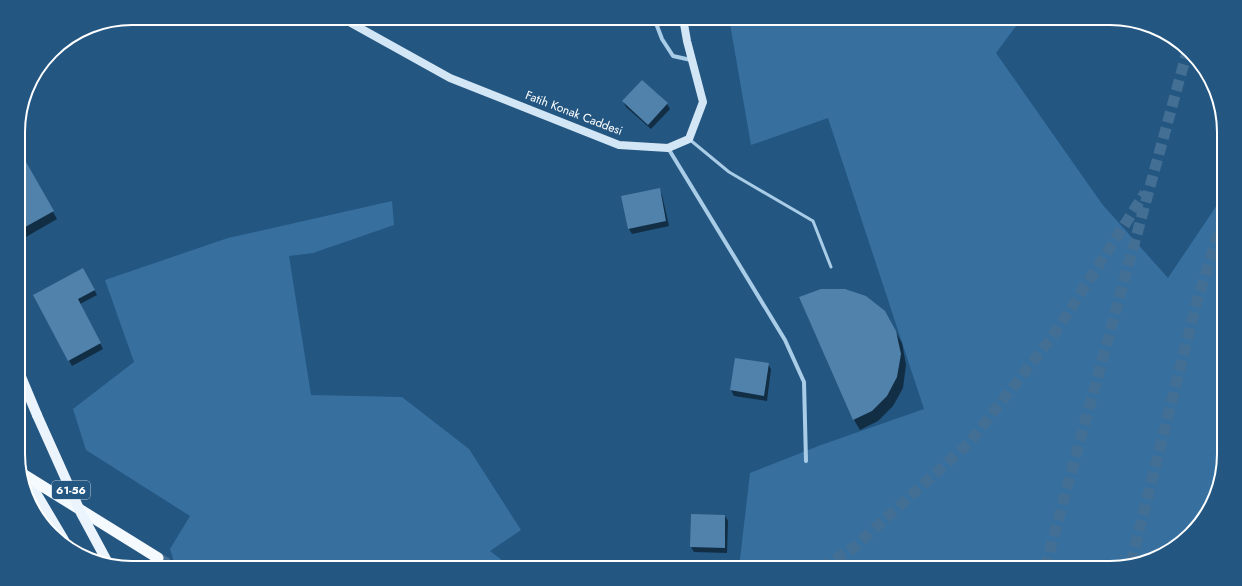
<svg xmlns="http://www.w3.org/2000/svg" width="1242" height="586" font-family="Jost,sans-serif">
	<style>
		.green { fill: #37709f }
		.shadow { fill: #0007 }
		.building { fill: #5082ac }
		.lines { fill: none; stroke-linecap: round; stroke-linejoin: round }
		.trunk-tunnel { stroke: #446f94; stroke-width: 11; stroke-dasharray: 11 5.5; stroke-linecap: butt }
		.service { stroke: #a9cce7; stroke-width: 3 }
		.minor { stroke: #a9cce7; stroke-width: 4 }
		.secondary { stroke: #d3e6f6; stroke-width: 8 }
		.primary { stroke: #ebf4fd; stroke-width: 10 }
		.trunk { stroke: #f5fafe; stroke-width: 11 }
		.primary-bridge { stroke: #ebf4fd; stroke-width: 10 }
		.labels { text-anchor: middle; stroke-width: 3; stroke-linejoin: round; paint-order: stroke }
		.shield { fill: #235681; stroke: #bdccd9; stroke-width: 1 }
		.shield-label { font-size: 11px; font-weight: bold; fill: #fff }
		.street-label { font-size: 12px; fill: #fff; stroke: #235681 }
		.rim { fill: none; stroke: #fff; stroke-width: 2 }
	</style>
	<rect width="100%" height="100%" fill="#235681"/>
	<g class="green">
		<path d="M729 18H1022L996 53 1102 204 1168 278 1223 196 1224 454 1215 498 1173 549 1117 568H739L750 473 821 445 924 409 828 118 751 145Z"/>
		<path d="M392 201 394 225 313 253 289 256 311 395 402 397 469 449 521 530 490 551 512 568H176L170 549 190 516 86 450 73 409 134 362 105 280 228 238Z"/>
	</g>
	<g class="shadow">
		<path d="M623 101 667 104 670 109 651 129 626 107Z"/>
		<path d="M18 150 57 219 19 241Z"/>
		<path d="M659 189 662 195 669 226 632 234 629 229Z"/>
		<path d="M83 269 97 295 80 304 103 349 72 366 35 296Z"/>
		<path d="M884 312 902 343 906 365 903 388 893 406 878 421 860 430 854 420Z"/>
		<path d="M736 359 768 364 771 369 767 401 734 396 731 390Z"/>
		<path d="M725 516 728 521 727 553 694 552 691 547Z"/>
	</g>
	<g class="building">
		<path d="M642 80 668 103 648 125 622 101Z"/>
		<path d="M18 148 54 211 18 231Z"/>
		<path d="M660 188 666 221 628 229 621 196Z"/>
		<path d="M83 268 95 290 78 299 101 343 68 361 33 295Z"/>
		<path d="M821 289H845L866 296 885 311 896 331 901 354 897 377 887 396 872 411 853 420 799 297Z"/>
		<path d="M735 358 769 363 764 396 730 390Z"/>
		<path d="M691 514 725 515V548L690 547Z"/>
	</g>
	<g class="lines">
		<g class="trunk-tunnel">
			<path d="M158 558 175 568"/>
			<path d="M1131 563 1196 305 1223 218"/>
			<path d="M821 568 853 548 969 443 1053 336 1145 193"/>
			<path d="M1045 568 1187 52"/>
		</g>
		<path class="service" d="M689 139 729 172 813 221 831 267"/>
		<g class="minor">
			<path d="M654 18 662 39 673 56 691 60"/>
			<path d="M668 148 785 340 804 382 806 461"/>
		</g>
		<path class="secondary" d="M342 18 450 78 619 145 668 148 689 139 703 102 687 41 683 18"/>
		<g class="primary">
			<path d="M19 372 37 415"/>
			<path d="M20 470 26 476 64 540"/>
		</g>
		<path class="trunk" d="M26 476 158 558"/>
		<path class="primary-bridge" d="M37 415 81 513 108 563"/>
	</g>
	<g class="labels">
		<rect class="shield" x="52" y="481" width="38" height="18" rx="3"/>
		<g class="shield-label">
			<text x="71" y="494">61-56</text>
		</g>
		<g class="street-label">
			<text transform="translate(574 113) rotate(21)" y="4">Fatih Konak Caddesi</text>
		</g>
	</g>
	<path d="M0 0H1242V586H0ZM132 25H1110A107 107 0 0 1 1217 132V454A107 107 0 0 1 1110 561H132A107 107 0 0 1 25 454V132A107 107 0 0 1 132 25Z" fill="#235681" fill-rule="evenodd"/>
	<path class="rim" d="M132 25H1110A107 107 0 0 1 1217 132V454A107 107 0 0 1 1110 561H132A107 107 0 0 1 25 454V132A107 107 0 0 1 132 25Z"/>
</svg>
